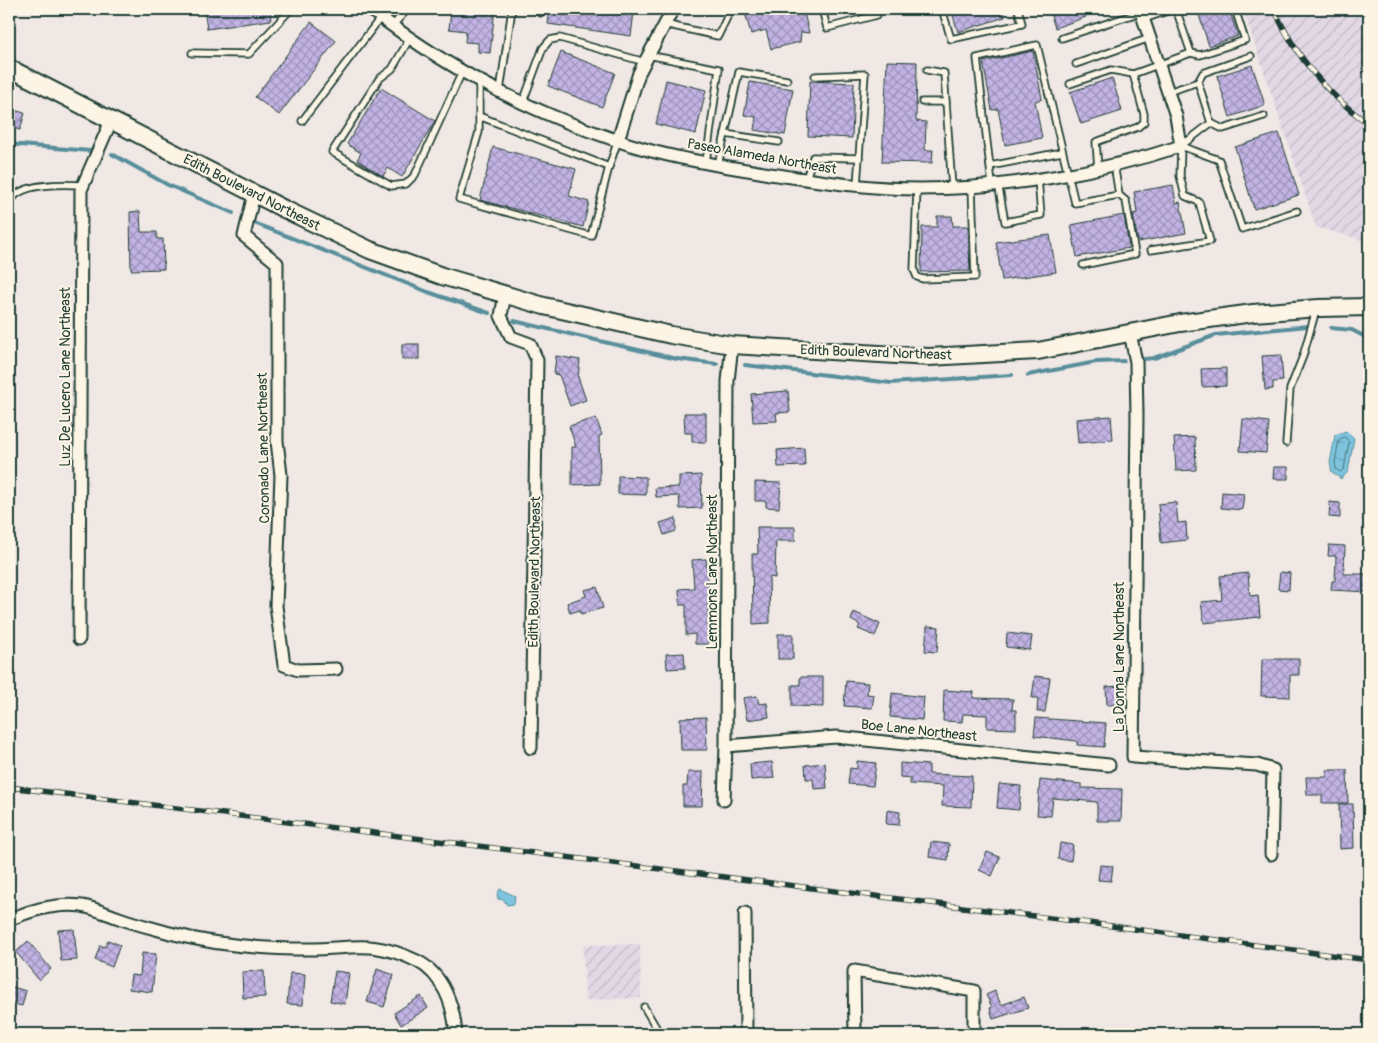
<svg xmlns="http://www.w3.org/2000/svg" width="1378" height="1043" font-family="Pangolin,sans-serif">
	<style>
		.industrial { fill: url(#industrial-furrows) }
		.water { fill: url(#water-ripples); stroke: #588e9b }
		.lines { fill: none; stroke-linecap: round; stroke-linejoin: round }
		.shore { stroke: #457378; stroke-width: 1 }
		.stream { stroke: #588e9b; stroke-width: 4 }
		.building { fill: url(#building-cross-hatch); stroke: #1f3d34 }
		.lane-casing { stroke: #1f3d34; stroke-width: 9 }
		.street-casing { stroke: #1f3d34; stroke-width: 15 }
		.secondary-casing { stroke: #1f3d34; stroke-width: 20 }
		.lane { stroke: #fcf5e5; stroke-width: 5.5 }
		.street { stroke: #fcf5e5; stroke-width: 11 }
		.secondary { stroke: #fcf5e5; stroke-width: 16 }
		.rail-casing { stroke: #1f3d34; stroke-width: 5.5 }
		.rail { stroke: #fcf5e5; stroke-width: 4; stroke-dasharray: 11; stroke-linecap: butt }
		.labels { text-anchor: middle; stroke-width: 4; stroke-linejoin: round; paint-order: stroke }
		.street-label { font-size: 14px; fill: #1f3d34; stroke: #fcf5e5 }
	</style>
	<defs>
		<pattern id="industrial-furrows" width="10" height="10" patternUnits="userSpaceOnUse" patternTransform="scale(1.25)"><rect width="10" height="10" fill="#e2d8e5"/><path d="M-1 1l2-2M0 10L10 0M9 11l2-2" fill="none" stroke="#c1bac5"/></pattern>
		<pattern id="water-ripples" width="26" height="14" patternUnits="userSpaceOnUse" patternTransform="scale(1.25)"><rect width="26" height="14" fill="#7ec4df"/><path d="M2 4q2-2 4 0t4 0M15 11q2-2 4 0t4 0" fill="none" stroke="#67a0b6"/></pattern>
		<pattern id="building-cross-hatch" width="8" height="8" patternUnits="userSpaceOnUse" patternTransform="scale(1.25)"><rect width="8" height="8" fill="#c2b3e4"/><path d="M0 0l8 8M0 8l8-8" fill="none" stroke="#9d93ba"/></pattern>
	</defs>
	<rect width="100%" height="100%" fill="#f0e8e5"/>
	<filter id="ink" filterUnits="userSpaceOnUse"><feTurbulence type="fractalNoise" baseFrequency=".02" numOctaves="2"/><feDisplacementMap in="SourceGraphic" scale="10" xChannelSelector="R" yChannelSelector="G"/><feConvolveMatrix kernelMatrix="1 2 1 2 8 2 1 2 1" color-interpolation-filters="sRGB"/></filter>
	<g filter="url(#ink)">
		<g class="industrial">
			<path d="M1243 9H1369V242L1316 227Z"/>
			<path d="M640 944 641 998 585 1000 583 945Z"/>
		</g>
		<g class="water">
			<path d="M1346 431 1354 438 1348 472 1341 479 1332 472 1330 463 1335 435Z"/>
			<path d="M500 889 515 896 514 904 507 905 504 900 498 899 497 895Z"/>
		</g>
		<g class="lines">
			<path class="shore" d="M1345 437 1349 442 1344 469 1340 472 1336 469 1335 462 1339 440Z"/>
			<g class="stream">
				<path d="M9 144 90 151"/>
				<path d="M112 154 168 185 233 213"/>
				<path d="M254 223 428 292 489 313"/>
				<path d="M514 321 677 359 717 364"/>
				<path d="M1331 328 1352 330 1369 339"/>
				<path d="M1144 359 1154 358 1216 335 1308 326"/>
				<path d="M745 365 891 383 1012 375"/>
				<path d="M1028 375 1096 362 1124 361"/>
			</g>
		</g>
		<g class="building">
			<path d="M204 9H270L271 20 207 29Z"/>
			<path d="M451 9H495L490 53 478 52V43L465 42 466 31 449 29Z"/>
			<path d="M550 9H625V11L634 12 631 36 548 24Z"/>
			<path d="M744 9H803L809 33 801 32 800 42 771 49 766 30 751 34Z"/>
			<path d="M951 9H1002L1005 17 958 32Z"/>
			<path d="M1049 9H1083L1086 17 1055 28Z"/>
			<path d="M1197 9H1229L1238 36 1209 46Z"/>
			<path d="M311 22 336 41 279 115 255 97Z"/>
			<path d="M1033 51 1042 99 1035 101 1042 138 1005 145 998 109 992 110 983 62Z"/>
			<path d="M561 52 615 73 602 107 548 86Z"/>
			<path d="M887 61 917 62 916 121 926 122 925 150H933L932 163 882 162Z"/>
			<path d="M1252 65 1265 105 1230 117 1217 76Z"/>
			<path d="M1112 78 1122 111 1081 124 1070 92Z"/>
			<path d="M666 80 706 90 696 134 656 124Z"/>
			<path d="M810 81 854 83 852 138 808 136Z"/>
			<path d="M750 82 793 89 785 135 754 130 756 117 744 115Z"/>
			<path d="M381 88 435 121 402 177 388 168 383 176 357 160 361 153 347 144Z"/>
			<path d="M9 109 25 113 20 130 9 127Z"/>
			<path d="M1279 133 1299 195 1254 209 1235 147Z"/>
			<path d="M493 147 576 169 569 196 589 202 583 227 480 200Z"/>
			<path d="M1173 185 1176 203 1180 202 1186 233 1138 242 1133 214 1137 213 1134 192Z"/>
			<path d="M140 211 141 232H157V239H163L164 269 131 270 130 212Z"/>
			<path d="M1124 215 1129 248 1077 257 1071 225Z"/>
			<path d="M937 216H952L953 226H968L970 271 921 272 922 227H937Z"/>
			<path d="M1050 235 1056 272 1002 280 996 242Z"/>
			<rect x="402" y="344" width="17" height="15"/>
			<path d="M1281 355 1283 381 1273 382V389L1265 390 1262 356Z"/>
			<path d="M556 356 580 360 578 377 586 400 570 406 559 375 554 374Z"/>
			<path d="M1226 368V386L1202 387 1201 369Z"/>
			<path d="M788 391 790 412 776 413 777 421 753 422 751 394Z"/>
			<path d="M684 413H706V442H692V433H685Z"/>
			<path d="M1111 416 1113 440 1078 443 1076 419Z"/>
			<path d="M596 418 602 435 599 436 600 484 572 485V447H576L569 426Z"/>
			<path d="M1243 419 1269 422 1266 453 1240 451Z"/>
			<path d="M1195 437 1196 470 1176 471 1174 438Z"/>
			<path d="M804 448 805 466 778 467 777 450Z"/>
			<path d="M1274 467H1288V479H1273Z"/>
			<path d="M701 475 702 508 680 509 679 496 656 497 655 488 679 487V476Z"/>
			<path d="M618 476 646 477V495L618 494Z"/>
			<path d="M755 482 781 483 779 508 766 507V501H755Z"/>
			<path d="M1222 492 1244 494 1242 510 1221 508Z"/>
			<path d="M1176 502 1178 523 1186 522 1187 540 1161 543 1158 504Z"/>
			<path d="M1330 502 1340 503V518L1329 517Z"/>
			<path d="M676 518V531L664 535 660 523Z"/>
			<path d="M757 527H795V541H776L775 578 769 577 770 623 753 624 752 554H758Z"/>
			<path d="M1329 545 1345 546 1344 574H1369V592L1331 590 1332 581H1335L1336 556H1328Z"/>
			<path d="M706 559 710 603H708V644H695V634L686 635V605H680L679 589 694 588 692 560Z"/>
			<path d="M1280 572 1290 573 1289 590 1278 589Z"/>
			<path d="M1248 573 1250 596 1258 595 1260 617 1204 623 1201 602 1222 600 1220 576Z"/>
			<path d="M597 587 603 608 581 614 580 610 570 613 567 603 586 596 584 590Z"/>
			<path d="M854 612 880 624 875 636 858 629 860 625 851 620Z"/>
			<path d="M927 626 939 627 937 652 925 651Z"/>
			<path d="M1007 633 1032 636 1030 650 1006 647Z"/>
			<rect x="778" y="634" width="15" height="25"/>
			<path d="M684 653 685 668 667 669 666 654Z"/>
			<path d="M1262 659H1299V675H1290V697L1261 696Z"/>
			<path d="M1035 676 1050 678 1045 712H1037L1038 698H1032Z"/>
			<path d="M800 677H823V707L792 706V685H800Z"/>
			<path d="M846 681 868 683 867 694 874 695 872 708 844 706Z"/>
			<path d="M1120 686 1122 704 1107 705 1106 687Z"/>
			<path d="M944 690 974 692 973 698 1013 699 1012 710H1016V729L987 728V715L963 714 962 722 943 721Z"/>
			<path d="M892 693 924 697 922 720 890 717Z"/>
			<path d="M757 696 759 704 767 703 769 717 747 720 743 698Z"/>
			<path d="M706 717 707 750H681L680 718Z"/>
			<path d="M1036 718 1106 723 1104 747 1077 745V741L1034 736Z"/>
			<path d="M857 761 876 763 873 786 848 784 850 768 857 769Z"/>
			<path d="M772 762 774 778 751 780 750 764Z"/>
			<path d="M825 763 827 788 814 789 813 779H806L805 765Z"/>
			<path d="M900 763 929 765V774L972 776 971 807 942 806 943 786 910 784V778L900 777Z"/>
			<path d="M1327 770H1347L1348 803H1322V795H1307L1306 777H1327Z"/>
			<path d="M688 772H703L702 806H683V786H687Z"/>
			<path d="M1040 780 1082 784V788L1122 789 1121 821H1097V802L1053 798 1051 816 1037 815Z"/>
			<path d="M999 784 1021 786 1019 810 997 808Z"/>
			<path d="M1339 804H1353L1354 848 1340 849Z"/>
			<path d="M887 810 900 812 899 825 886 824Z"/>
			<path d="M931 842 949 844 948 860 929 857Z"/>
			<path d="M1060 843 1073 845 1071 861 1058 859Z"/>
			<path d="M987 852 1000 857 992 876 979 870Z"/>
			<path d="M1100 865 1113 866 1111 881 1098 880Z"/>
			<path d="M74 929 77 960 61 961 58 930Z"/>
			<path d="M108 940 120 945 112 967 95 960 100 945 105 947Z"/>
			<path d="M28 941 51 969 39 980 16 952Z"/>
			<path d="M142 953 156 954 152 992 129 989 131 975 140 976Z"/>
			<path d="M377 969 394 975 384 1007 367 1002Z"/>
			<path d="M264 971 265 997 243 998 242 972Z"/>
			<path d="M335 971 349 973 345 1004 330 1001Z"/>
			<path d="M290 973 305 974 303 1005 287 1004Z"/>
			<path d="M9 986 26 991 22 1006 9 1003Z"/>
			<path d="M995 991 1001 1005 1024 997 1028 1008 993 1019 990 1008 992 1007 986 995Z"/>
			<path d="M421 996 428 1008 401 1025 394 1013Z"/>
		</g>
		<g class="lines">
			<defs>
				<g id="lane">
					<path d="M822 9 827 28 877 15 875 9"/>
					<path d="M942 9 951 39 1022 24 1018 9"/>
					<path d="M540 13V9"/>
					<path d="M1144 19 1173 9"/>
					<path d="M664 24 718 36 731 9"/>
					<path d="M392 26 408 9"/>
					<path d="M410 38 392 69 379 79 332 152 391 186 406 184 415 175 462 72"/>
					<path d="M1062 38 1141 12"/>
					<path d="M192 53 249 54 291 9"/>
					<path d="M1191 53 1200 55 1245 40 1235 9"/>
					<path d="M648 55 719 69 706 162"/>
					<path d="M1076 64 1150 38"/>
					<path d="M927 70 944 73 952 188"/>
					<path d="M815 76 865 74 857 185"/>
					<path d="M479 81V132L459 199 591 236 609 167 618 140"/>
					<path d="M1198 82 1203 73 1251 56"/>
					<path d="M1070 84 1111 70 1133 74"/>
					<path d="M500 91 512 9"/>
					<path d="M1168 92 1198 82 1211 123 1181 146"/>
					<path d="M523 102 543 48 550 40 560 38 645 62"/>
					<path d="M922 102H946"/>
					<path d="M479 116 609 167"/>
					<path d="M302 121 381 17"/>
					<path d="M1211 123 1223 129 1264 116"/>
					<path d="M725 134 779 142"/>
					<path d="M1181 146 1219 160 1242 229 1297 211"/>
					<path d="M718 165 739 72 787 80"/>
					<path d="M990 166 1062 152"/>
					<path d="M1098 168 1096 142 1138 127 1144 122V114L1133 74 1191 53 1176 9"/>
					<path d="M806 179 813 157 859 158"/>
					<path d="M998 183 1005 222 1041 215 1038 179"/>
					<path d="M992 184 977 58 1037 45 1075 203 1119 195"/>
					<path d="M917 189 914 270 917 277 923 279 975 277 972 187"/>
					<path d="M9 217C9 211 9 205 11 201 20 182 65 184 83 185"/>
					<path d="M1151 250 1210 241 1199 202 1185 196 1180 176 1181 146"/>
					<path d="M1083 265 1135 254 1126 201 1119 195 1114 164"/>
					<path d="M1286 443 1290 389 1303 356 1316 310"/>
					<path d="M644 1007 660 1034"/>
				</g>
				<g id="street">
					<path d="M370 9C452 73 548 121 648 150 687 161 730 167 770 174 820 181 869 189 920 189 1002 189 1103 172 1181 146L1176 116 1140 9"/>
					<path d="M618 140 639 73 673 9"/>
					<path d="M254 194 244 236 277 263V441L281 475 276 606 284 665 298 670 336 669"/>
					<path d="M505 294 501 316 511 337 530 344 537 360 531 748"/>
					<path d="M1130 333 1136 362 1137 415 1133 757 1257 765 1273 770 1271 854"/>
					<path d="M79 639 81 190 111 121"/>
					<path d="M726 746 836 737 1109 765"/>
					<path d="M724 800 726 746 728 381 732 345"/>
					<path d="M745 913 746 1034"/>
					<path d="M9 920C33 909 56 903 82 906 94 908 107 914 119 918 135 924 153 928 170 933 214 945 263 949 309 949 354 949 372 939 417 961 443 974 454 1006 456 1034"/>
					<path d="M855 1034 854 971 974 991V1034"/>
				</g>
				<path id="secondary" d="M9 68 284 209 370 250 442 276 544 306 671 335 732 345 929 357 1038 351 1180 323 1253 313 1319 308 1369 307"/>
			</defs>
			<use href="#lane" class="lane-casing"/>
			<use href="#street" class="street-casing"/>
			<use href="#secondary" class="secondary-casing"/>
			<use href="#lane" class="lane"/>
			<use href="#street" class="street"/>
			<use href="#secondary" class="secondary"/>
			<defs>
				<g id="rail">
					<path d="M1274 9C1295 55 1327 95 1369 124"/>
					<path d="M9 787 1066 920 1369 960"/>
				</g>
			</defs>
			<use href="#rail" class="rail-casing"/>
			<use href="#rail" class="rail"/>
		</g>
	</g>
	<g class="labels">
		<g class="street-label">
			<text transform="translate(762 156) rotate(10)" y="5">Paseo Alameda Northeast</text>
			<text transform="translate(252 192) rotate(27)" y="5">Edith Boulevard Northeast</text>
			<text transform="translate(876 352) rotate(2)" y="5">Edith Boulevard Northeast</text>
			<text transform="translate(65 377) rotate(-90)" y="5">Luz De Lucero Lane Northeast</text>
			<text transform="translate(263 448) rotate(-91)" y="5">Coronado Lane Northeast</text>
			<text transform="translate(534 572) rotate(-89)" y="5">Edith Boulevard Northeast</text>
			<text transform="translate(712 572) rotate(-90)" y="5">Lemmons Lane Northeast</text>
			<text transform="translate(1119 657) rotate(-90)" y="5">La Donna Lane Northeast</text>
			<text transform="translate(919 730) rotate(6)" y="5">Boe Lane Northeast</text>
		</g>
	</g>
	<rect width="1378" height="1043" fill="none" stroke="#fcf5e5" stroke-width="30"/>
	<rect x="15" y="15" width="1348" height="1013" fill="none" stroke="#1f3d34" stroke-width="2" filter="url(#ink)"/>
</svg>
